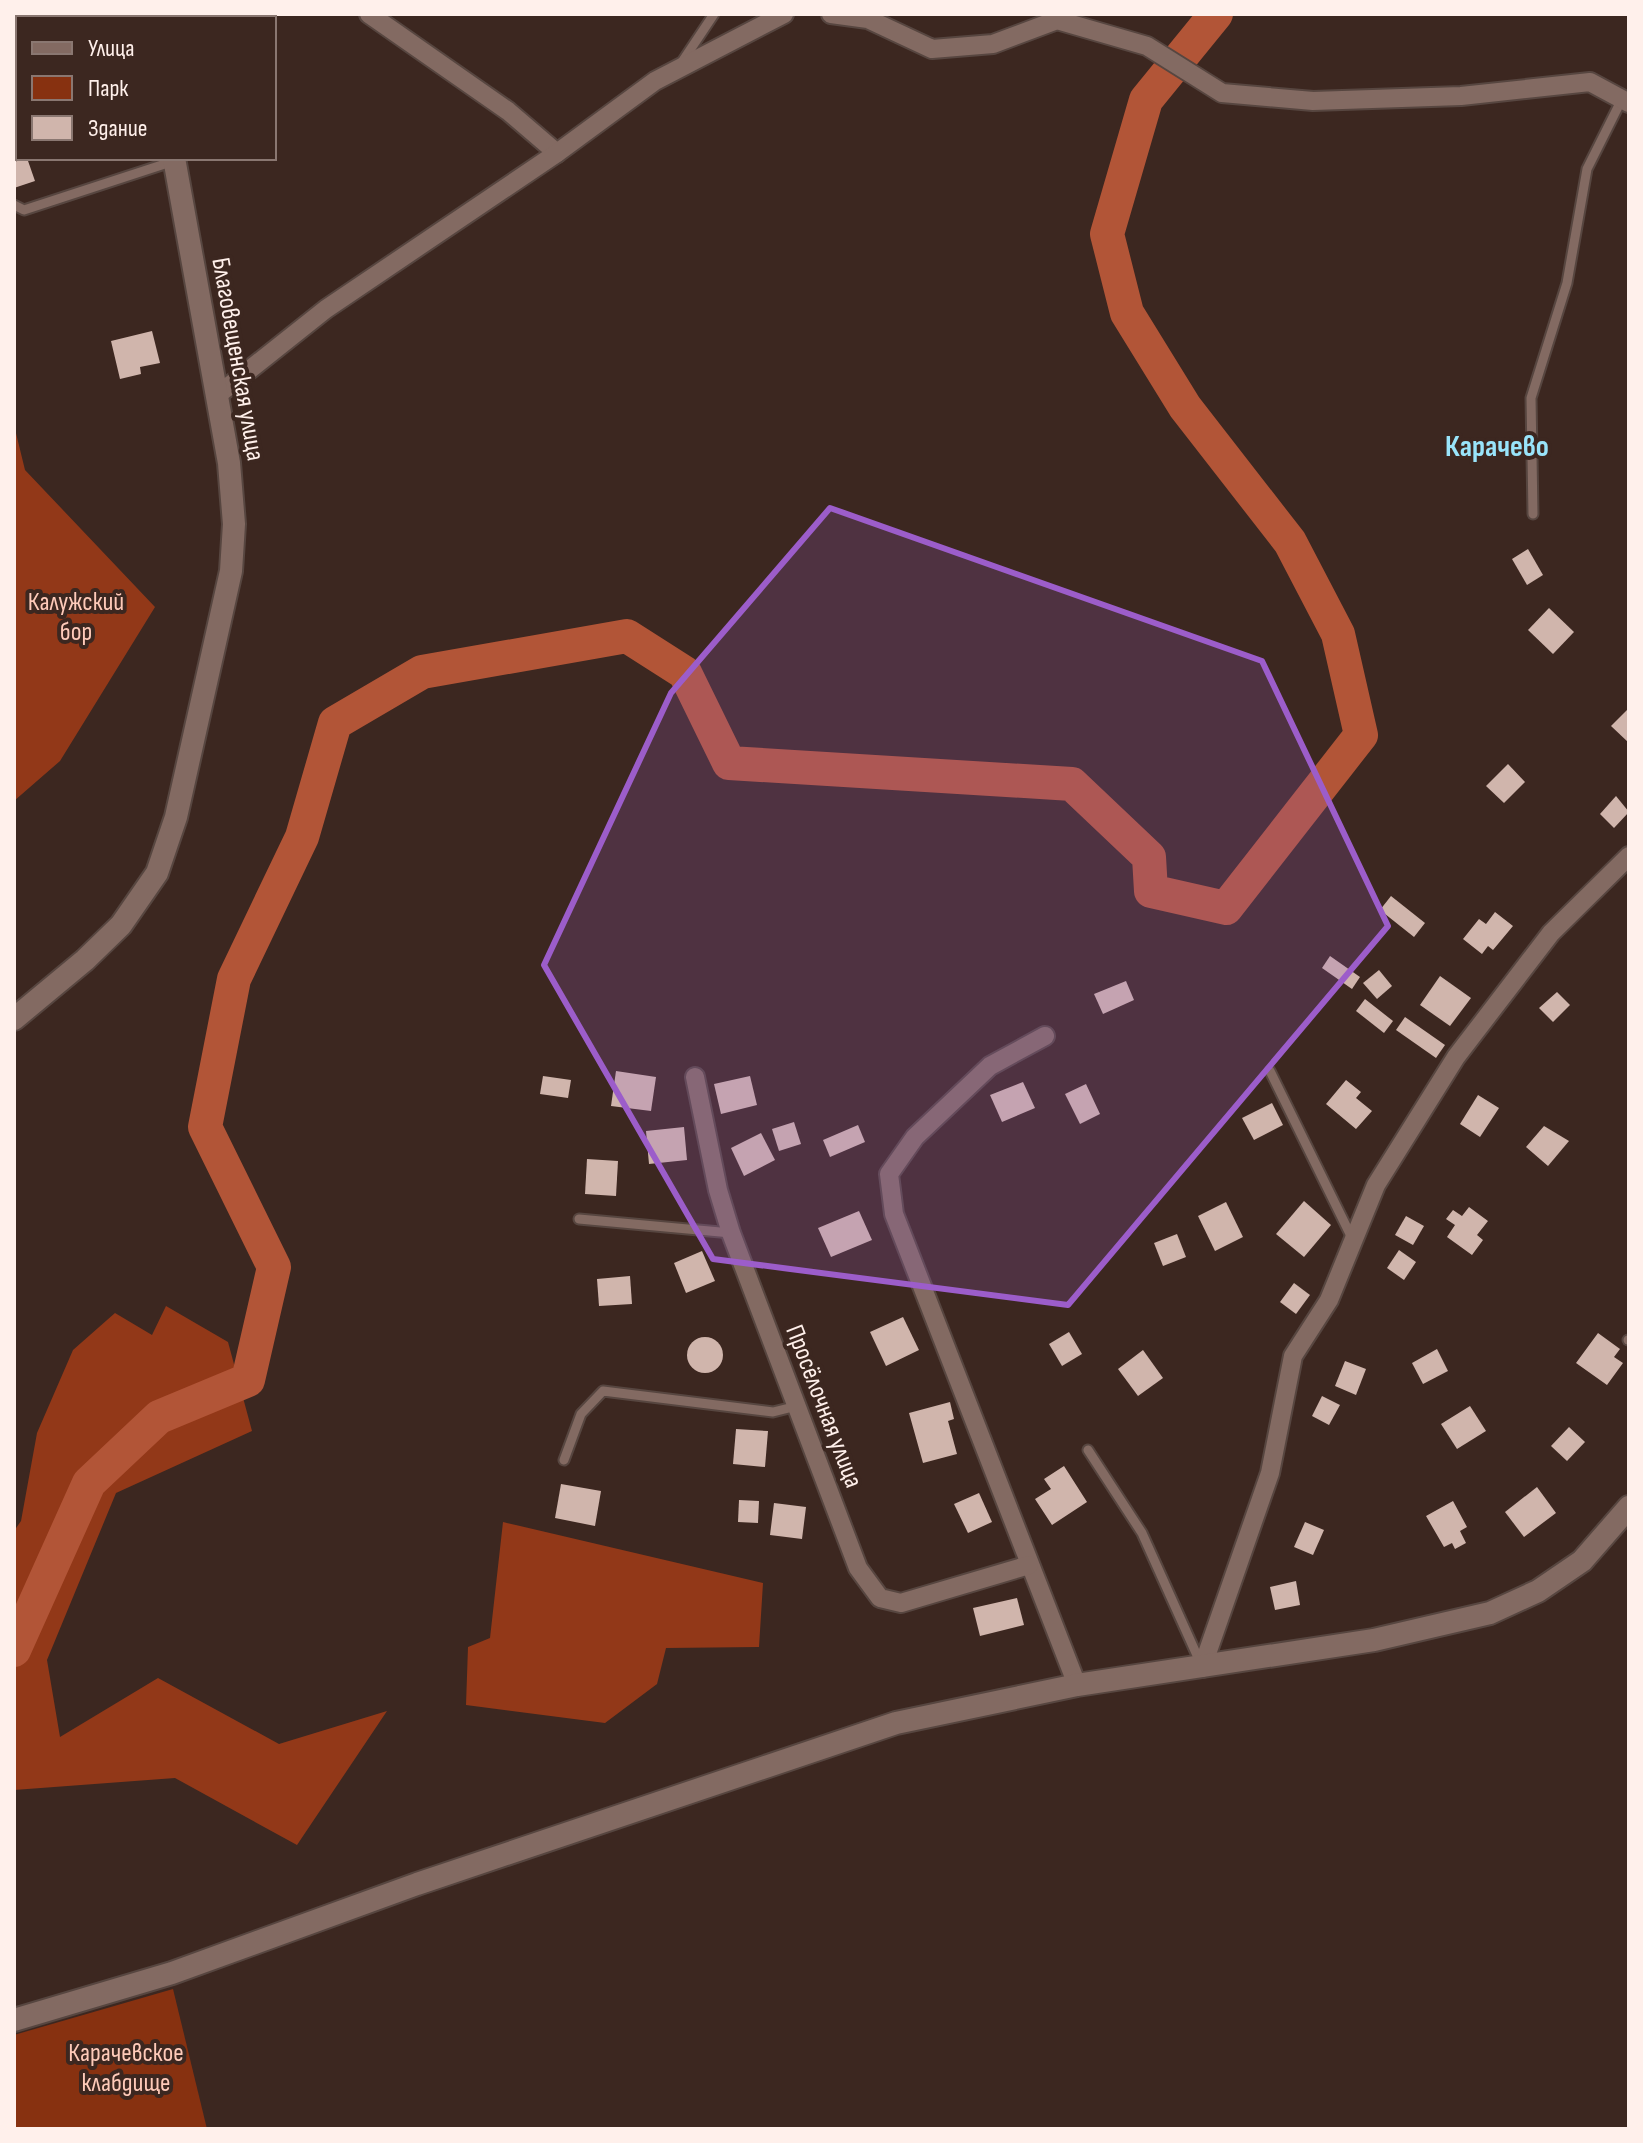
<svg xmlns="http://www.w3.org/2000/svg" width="1643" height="2143" font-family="'Sofia Sans Condensed',sans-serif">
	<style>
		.green { fill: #873110 }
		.forest { fill: #923818 }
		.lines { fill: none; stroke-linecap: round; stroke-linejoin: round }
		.river { stroke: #b25537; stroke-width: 34 }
		.building { fill: #d0b5ac }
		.service-casing { stroke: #574640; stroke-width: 13 }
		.minor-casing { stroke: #574640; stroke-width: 22 }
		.tertiary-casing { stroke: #574640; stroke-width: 26 }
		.service { stroke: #836a62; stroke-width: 9 }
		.minor { stroke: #836a62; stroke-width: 18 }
		.tertiary { stroke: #836a62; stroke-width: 22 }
		.marked { fill: #9c5dca; fill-opacity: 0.2; stroke: #9c5dca; stroke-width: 6; stroke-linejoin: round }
		.labels { text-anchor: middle; stroke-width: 8; stroke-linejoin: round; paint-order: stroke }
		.street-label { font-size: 26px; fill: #fff0eb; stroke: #3c2720 }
		.park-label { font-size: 26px; fill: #fecab9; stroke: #3c2720 }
		.quarter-label { font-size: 30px; font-weight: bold; fill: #99e4fa; stroke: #3c2720 }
	</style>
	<rect width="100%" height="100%" fill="#3c2720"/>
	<path class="green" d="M173 1989 207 2129H14V2035Z"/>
	<g class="forest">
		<path d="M14 425 25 470 155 607 60 761 14 801Z"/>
		<path d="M166 1306 228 1342 252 1431 116 1493 47 1660 60 1737 158 1678 279 1744 387 1711 297 1845 175 1778 14 1790V1531L21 1521 37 1433 73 1350 115 1313 152 1335Z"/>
		<path d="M503 1522 763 1583 759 1647 666 1648 657 1684 605 1723 466 1705 468 1647 490 1638Z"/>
	</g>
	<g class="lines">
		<path class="river" d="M14 1650 89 1483 159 1417 248 1380 274 1267 205 1127 234 979 302 837 335 723 422 672 627 636 685 673 729 763 1072 784 1149 857 1151 891 1226 908 1361 735 1338 634 1290 542 1185 407 1127 313 1107 234 1146 100 1216 14"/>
	</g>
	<g class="building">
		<path d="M18 121V149L14 150V122Z"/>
		<path d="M27 158 35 181 14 188V162Z"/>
		<path d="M152 331 160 363 140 367 141 374 120 379 111 341Z"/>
		<path d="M1528 549 1543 575 1527 585 1512 559Z"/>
		<path d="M1549 608 1574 632 1553 654 1528 630Z"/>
		<path d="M1629 708V743L1611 726Z"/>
		<path d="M1508 764 1525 782 1504 803 1486 786Z"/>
		<path d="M1616 796 1629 812 1614 828 1600 814Z"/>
		<path d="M1391 896 1425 923 1414 937 1380 910Z"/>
		<path d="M1495 912 1513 926 1493 950 1488 946 1482 954 1463 939 1479 919 1486 924Z"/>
		<path d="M1330 956 1360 977 1352 989 1322 968Z"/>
		<path d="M1379 970 1392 986 1377 999 1363 983Z"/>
		<path d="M1440 976 1471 998 1450 1026 1420 1005Z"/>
		<path d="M1126 981 1134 1000 1103 1014 1094 994Z"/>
		<path d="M1557 992 1570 1005 1553 1022 1539 1008Z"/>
		<path d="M1365 999 1393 1021 1384 1033 1356 1011Z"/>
		<path d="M1405 1017 1445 1045 1436 1058 1396 1030Z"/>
		<path d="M616 1071 656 1077 651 1111 611 1106Z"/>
		<path d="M543 1076 571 1080 568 1098 540 1094Z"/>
		<path d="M750 1076 757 1105 721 1114 714 1084Z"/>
		<path d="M1346 1080 1361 1092 1356 1098 1372 1111 1356 1129 1326 1104Z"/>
		<path d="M1023 1082 1035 1108 1002 1122 990 1095Z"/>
		<path d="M1086 1084 1100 1114 1080 1124 1065 1094Z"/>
		<path d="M1478 1095 1499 1108 1480 1137 1460 1124Z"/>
		<path d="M1272 1103 1283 1125 1254 1140 1242 1118Z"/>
		<path d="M794 1122 801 1144 779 1151 772 1129Z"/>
		<path d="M858 1125 865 1142 830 1157 823 1140Z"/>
		<path d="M1544 1126 1569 1141 1548 1166 1526 1147Z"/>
		<path d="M684 1127 687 1160 649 1164 646 1131Z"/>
		<path d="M761 1133 775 1160 744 1176 731 1148Z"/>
		<path d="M587 1159 618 1161 616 1196 585 1194Z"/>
		<path d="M1304 1201 1331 1225 1304 1257 1276 1234Z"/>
		<path d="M1226 1202 1243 1237 1215 1251 1198 1216Z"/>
		<path d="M1469 1207 1488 1221 1477 1235 1483 1240 1472 1255 1447 1237 1455 1225 1446 1219 1453 1210 1462 1216Z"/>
		<path d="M859 1211 872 1240 831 1257 818 1228Z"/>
		<path d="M1406 1216 1424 1226 1413 1245 1395 1235Z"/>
		<path d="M1177 1234 1186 1257 1163 1266 1154 1243Z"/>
		<path d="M1399 1250 1416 1262 1404 1280 1387 1268Z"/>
		<path d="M702 1251 715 1281 686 1293 674 1263Z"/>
		<path d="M630 1276 632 1304 599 1306 597 1279Z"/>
		<path d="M1294 1283 1310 1295 1296 1314 1280 1302Z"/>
		<path d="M903 1317 919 1350 886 1366 870 1332Z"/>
		<path d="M1069 1332 1082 1354 1062 1366 1049 1344Z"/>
		<path d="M1598 1333 1620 1349 1614 1357 1623 1363 1607 1385 1576 1363Z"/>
		<circle cx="705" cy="1355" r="18"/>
		<path d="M1437 1349 1448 1371 1423 1384 1412 1363Z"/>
		<path d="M1143 1350 1163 1378 1138 1396 1118 1369Z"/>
		<path d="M1345 1361 1366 1369 1356 1395 1335 1386Z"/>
		<path d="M1322 1396 1340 1405 1329 1425 1312 1416Z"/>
		<path d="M950 1402 954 1419 948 1421 957 1454 923 1463 909 1413Z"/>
		<path d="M1470 1406 1486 1431 1457 1449 1441 1424Z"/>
		<path d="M1569 1427 1585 1442 1567 1461 1551 1446Z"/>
		<path d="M736 1429 768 1431 765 1467 733 1464Z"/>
		<path d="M1064 1466 1087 1502 1052 1525 1035 1499 1051 1489 1044 1479Z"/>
		<path d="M561 1484 601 1491 595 1526 555 1518Z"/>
		<path d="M1537 1487 1556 1513 1524 1537 1505 1512Z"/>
		<path d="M979 1493 992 1522 968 1533 954 1504Z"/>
		<path d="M739 1500 759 1501 758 1523 738 1522Z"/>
		<path d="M1453 1501 1467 1527 1460 1531 1466 1543 1455 1549 1452 1543 1444 1547 1426 1516Z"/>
		<path d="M774 1503 806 1507 802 1539 770 1535Z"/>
		<path d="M1305 1522 1324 1530 1313 1555 1294 1547Z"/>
		<path d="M1296 1581 1300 1605 1275 1610 1270 1587Z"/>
		<path d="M1017 1598 1024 1625 980 1636 973 1608Z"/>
	</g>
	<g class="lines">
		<defs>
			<g id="service">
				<path d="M682 62 714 14"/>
				<path d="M14 205 24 210 174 161"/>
				<path d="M1533 514 1531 398 1567 283 1587 169 1622 99"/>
				<path d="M1270 1071 1352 1238"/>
				<path d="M579 1219 731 1233"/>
				<path d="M1628 1340H1629"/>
				<path d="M1088 1450 1142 1533 1200 1662"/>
				<path d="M564 1460 581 1414 603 1391 773 1412 797 1406"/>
			</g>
			<g id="minor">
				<path d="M369 14 508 111 557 153"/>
				<path d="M831 14 868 19 932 49 993 44 1057 20 1147 46 1222 93 1313 101 1461 96 1590 82 1629 103"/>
				<path d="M219 394 326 309 557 153 655 81 784 14"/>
				<path d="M1045 1036 990 1066 915 1137 889 1174 894 1214 1077 1685"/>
				<path d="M695 1077 718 1190 731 1233 858 1568 880 1598 901 1603 1029 1565"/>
				<path d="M1202 1668 1270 1473 1293 1356 1329 1300 1376 1185 1456 1057 1551 933 1629 856"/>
			</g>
			<g id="tertiary">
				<path d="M132 14 134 18"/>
				<path d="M14 1019 85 960 121 925 157 873 176 817 231 571 234 524 229 463 174 158"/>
				<path d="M14 2020 172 1973 417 1884 896 1723 1077 1685 1374 1640 1490 1613 1538 1591 1582 1561 1629 1507"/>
			</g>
		</defs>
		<use href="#service" class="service-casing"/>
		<use href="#minor" class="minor-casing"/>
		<use href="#tertiary" class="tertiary-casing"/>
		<use href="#service" class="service"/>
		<use href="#minor" class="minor"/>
		<use href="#tertiary" class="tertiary"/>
	</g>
	<path class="marked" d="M830 508 1262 661 1388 926 1068 1305 713 1259 544 965 671 693Z"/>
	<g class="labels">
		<g class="street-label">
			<text transform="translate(239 359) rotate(80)" y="9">Благовещенская улица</text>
			<text transform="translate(825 1406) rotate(69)" y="9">Просёлочная улица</text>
		</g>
		<g class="park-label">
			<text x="76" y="610">Калужский<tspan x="76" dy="30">бор</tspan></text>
			<text x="126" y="2061">Карачевское<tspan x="126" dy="30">клабдище</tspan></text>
		</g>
		<g class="quarter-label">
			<text x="1497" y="456">Карачево</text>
		</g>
	</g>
	<rect width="1643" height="2143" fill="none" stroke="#fff0eb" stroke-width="32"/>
	<rect x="16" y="16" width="260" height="144" fill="#3c2720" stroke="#8a7771" stroke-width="2"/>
	<rect x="32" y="42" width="40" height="12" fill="#836a62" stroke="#8a7771" stroke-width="2"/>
	<text x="88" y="56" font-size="24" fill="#fff0eb">Улица</text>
	<rect x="32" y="76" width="40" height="24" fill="#873110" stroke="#8a7771" stroke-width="2"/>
	<text x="88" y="96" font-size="24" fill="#fff0eb">Парк</text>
	<rect x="32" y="116" width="40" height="24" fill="#d0b5ac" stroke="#8a7771" stroke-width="2"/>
	<text x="88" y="136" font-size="24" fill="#fff0eb">Здание</text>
</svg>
